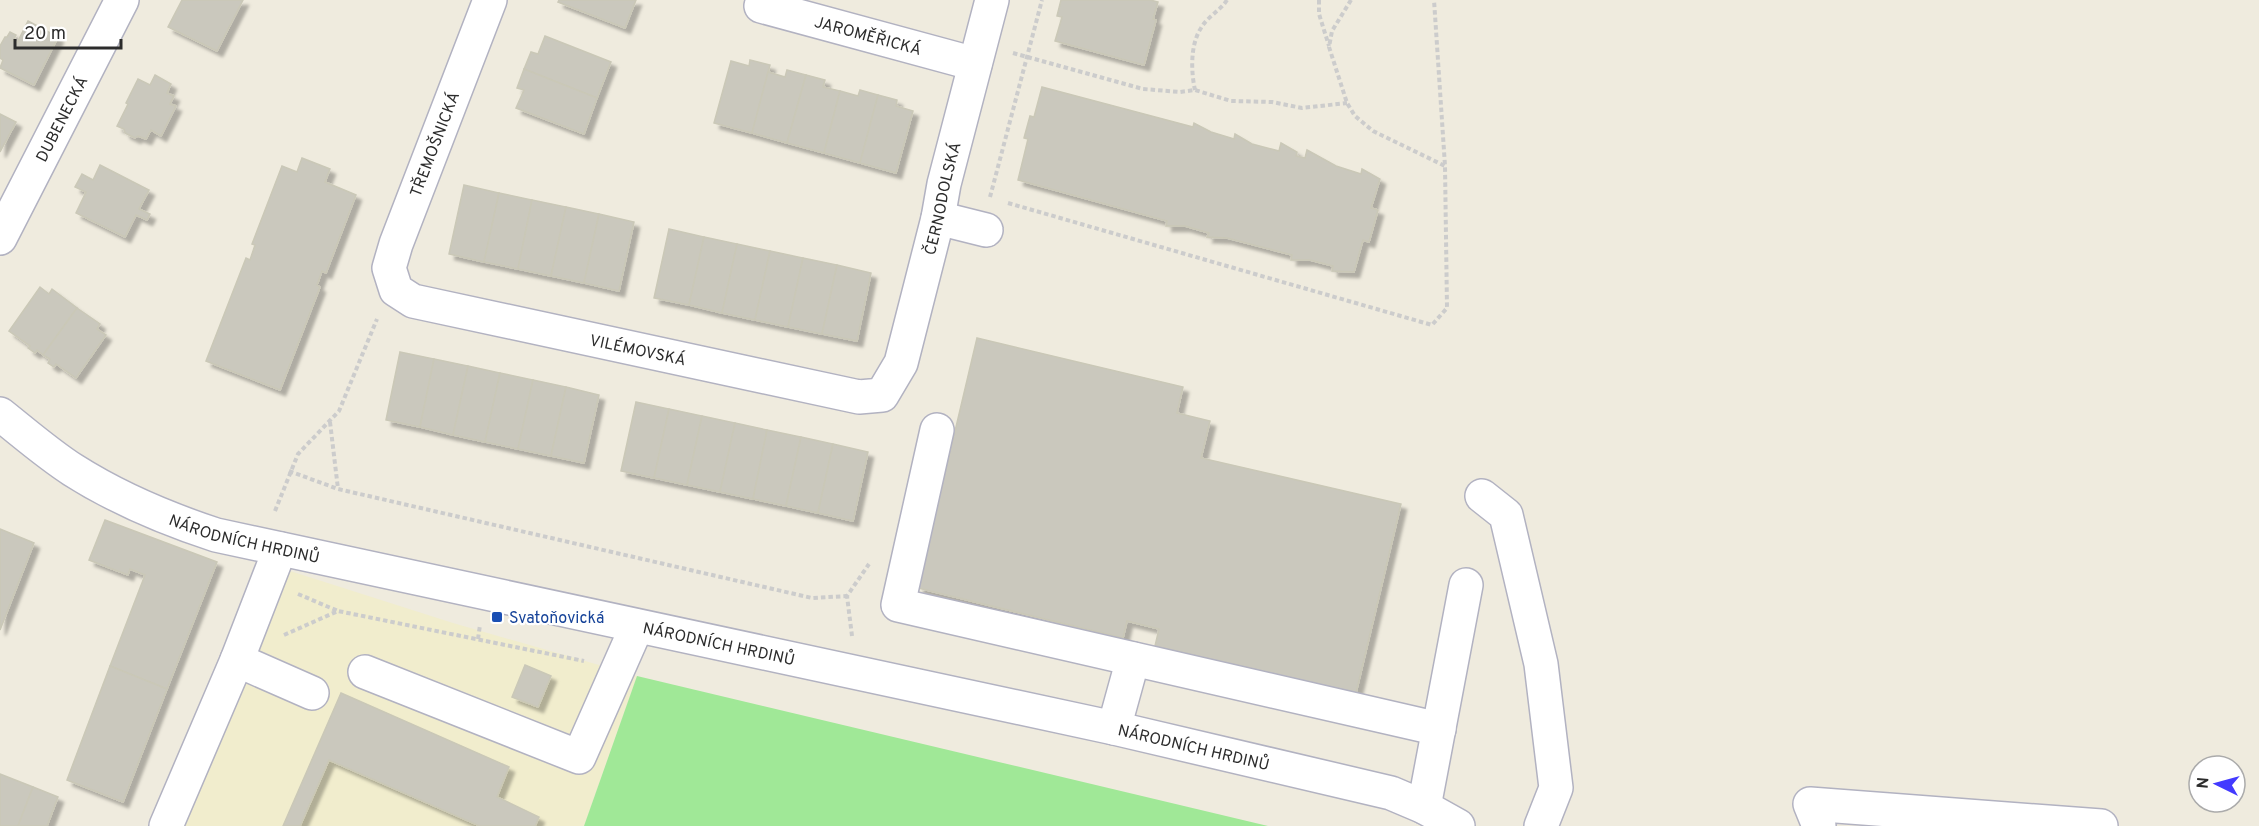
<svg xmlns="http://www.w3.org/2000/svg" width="2259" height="826" font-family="Overpass,sans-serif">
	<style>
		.education { fill: #f1edcd }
		.green { fill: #a0e897 }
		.building { fill: #cac8bd; stroke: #cac8b7; stroke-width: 1.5; filter: url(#shadow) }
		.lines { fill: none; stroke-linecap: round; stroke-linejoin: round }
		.minor-casing { stroke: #b2b2c1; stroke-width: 36 }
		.path { stroke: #ccc; stroke-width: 4; stroke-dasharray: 4.5 3; stroke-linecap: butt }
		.minor { stroke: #fff; stroke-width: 33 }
		.transit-dot { fill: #1a4fb4; stroke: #fff; stroke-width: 2 }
		.labels { text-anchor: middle; stroke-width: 4.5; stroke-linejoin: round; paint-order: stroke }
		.street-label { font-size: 16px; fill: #2c2c2c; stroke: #fff }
		.transit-label { font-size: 16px; fill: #164399; stroke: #fff; text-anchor: start }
	</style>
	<defs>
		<filter id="shadow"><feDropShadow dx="5.5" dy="5.5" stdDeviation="1.5" flood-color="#0004"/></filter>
	</defs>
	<rect width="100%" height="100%" fill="#efebde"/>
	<path class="education" d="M287 570 453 623 637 676 584 826H181Z"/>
	<path class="green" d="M637 676 1268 826H584Z"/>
	<g class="building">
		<path d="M182 0H243L217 51 168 27Z"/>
		<path d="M559 0H636L625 28 558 2Z"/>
		<path d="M1061 0H1150L1158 2 1153 19 1156 20 1144 65 1055 41 1062 17 1057 16Z"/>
		<path d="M28 21 58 37 34 85 0 68 3 60 0 58V46L5 37H7L10 32 16 35 13 41 17 43Z"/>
		<path d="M545 36 611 62 597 98 524 69 531 52 538 54Z"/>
		<path d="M750 60 770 65 752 133 714 123 731 61 749 66Z"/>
		<path d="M524 69 597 98 584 134 516 108 524 90 517 88Z"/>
		<path d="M787 70 806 75 787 143 752 133 768 72 785 77Z"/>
		<path d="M155 75 171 84 167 93 174 96 170 104 176 106 161 136 151 130 146 139 138 136 135 138 125 133 124 129 117 126 128 104 126 103 138 79 150 85Z"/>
		<path d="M806 75 825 80 823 87 840 91 824 153 787 143Z"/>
		<path d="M1042 87 1193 127 1194 123 1211 132 1234 139 1235 134 1252 144 1279 151 1281 143 1297 152 1296 156 1305 158 1307 150 1336 166 1361 174 1362 169 1380 179 1371 208 1378 210 1369 242 1363 240 1354 272 1332 271 1333 266 1310 260H1291L1292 255 1227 238 1207 237 1209 233 1185 226H1166L1167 221 1018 180 1028 139 1024 138 1030 116 1034 117Z"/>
		<path d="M860 90 878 95 860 163 824 153 840 91 858 96Z"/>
		<path d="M878 95 897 100 896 106 913 111 896 173 860 163Z"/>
		<path d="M0 114 16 122 0 152Z"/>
		<path d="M302 158 330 169 325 182 356 195 326 273 322 271 317 285 320 287 280 390 206 361 246 258 250 260 255 245 252 244 282 166 297 172Z"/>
		<path d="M100 165 149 190 139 209 150 214 147 220 136 215 125 237 76 213 86 192 75 187 82 174 93 180Z"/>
		<path d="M464 185 499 193 484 262 449 254Z"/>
		<path d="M499 193 532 200 518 269 484 262Z"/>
		<path d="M532 200 566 207 551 276 518 269Z"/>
		<path d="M566 207 599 214 584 283 551 276Z"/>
		<path d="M599 214 634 222 619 291 584 283Z"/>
		<path d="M669 229 704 237 689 305 654 298Z"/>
		<path d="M704 237 737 244 722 313 689 305Z"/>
		<path d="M737 244 770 251 755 320 722 313Z"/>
		<path d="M770 251 803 258 788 327 755 320Z"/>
		<path d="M803 258 837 265 822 334 788 327Z"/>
		<path d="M837 265 871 273 857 341 822 334Z"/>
		<path d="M40 287 49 294 52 289 77 308 43 355 37 350 35 353 28 348 30 346 9 331Z"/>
		<path d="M77 308 100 324 97 329 106 335 76 378 56 364 54 367 48 363 50 359 43 355Z"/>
		<path d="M977 338 1183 387 1177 413 1210 421 1201 458 1401 504 1356 693 1155 646 1159 629 1127 621 1123 638 918 588Z"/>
		<path d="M400 352 434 359 420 427 386 420Z"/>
		<path d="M434 359 468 366 453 435 420 427Z"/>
		<path d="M468 366 500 373 485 442 453 435Z"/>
		<path d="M500 373 533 380 518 449 485 442Z"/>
		<path d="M533 380 566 387 551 456 518 449Z"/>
		<path d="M566 387 599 395 584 463 551 456Z"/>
		<path d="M636 402 669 409 654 478 621 471Z"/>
		<path d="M669 409 702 416 687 485 654 478Z"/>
		<path d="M702 416 735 423 720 492 687 485Z"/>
		<path d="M735 423 767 430 753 499 720 492Z"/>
		<path d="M767 430 801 437 786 506 753 499Z"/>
		<path d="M801 437 833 444 818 513 786 506Z"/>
		<path d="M833 444 868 452 853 521 818 513Z"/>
		<path d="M105 520 217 562 167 689 110 666 145 575 130 569 128 575 89 560Z"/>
		<path d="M0 529 34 543 0 630Z"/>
		<path d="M525 665 551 676 538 707 512 697Z"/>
		<path d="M110 666 167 689 123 802 67 780Z"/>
		<path d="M341 693 509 767 497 797 539 817 535 826H480L329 760 300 826H283Z"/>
		<path d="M0 774 33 787 18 826H0Z"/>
		<path d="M33 787 58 797 47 826H18Z"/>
	</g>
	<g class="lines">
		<defs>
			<g id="minor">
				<path id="s1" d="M490 0 396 244 389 268 396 290 413 301 859 397 882 395 901 363 938 218 944 184 992 0"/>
				<path id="s2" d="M761 6 975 64"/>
				<path d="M938 218 986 230"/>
				<path id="s3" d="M0 238 122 0"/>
				<path id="s4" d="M0 414C24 433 48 454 73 470 117 498 167 519 216 535L1114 728 1391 793 1424 807 1458 826"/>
				<path d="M937 430 898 605 1439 729"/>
				<path d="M1482 496 1506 515 1541 664 1556 788 1541 826"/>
				<path d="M237 660 312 693"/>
				<path d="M365 672 579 757 637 626"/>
				<path d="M1114 728 1133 659"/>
				<path d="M1424 807 1466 585"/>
				<path d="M166 826 237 660 280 549"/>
				<path d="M1819 826 1810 804 2101 826"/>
			</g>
		</defs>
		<use href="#minor" class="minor-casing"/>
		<g class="path">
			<path d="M1319 0V14L1329 46"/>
			<path d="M1351 0 1332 31 1329 47 1347 103 1355 116 1373 131 1445 166"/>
			<path d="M1013 53 1143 89 1180 92 1195 90 1231 101 1272 102 1302 108 1347 103"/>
			<path d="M1195 90C1191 72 1190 45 1201 28 1207 17 1220 11 1227 0"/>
			<path d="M990 197 1042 0"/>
			<path d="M1008 203 1432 325 1447 308 1445 166 1434 0"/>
			<path d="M330 422 338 489"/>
			<path d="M289 471 338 489 812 598 847 596"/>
			<path d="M275 511 298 454 339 411 377 319"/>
			<path d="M298 594 338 611"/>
			<path d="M284 635 338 611 584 661"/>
			<path d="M852 636 847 596 869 564"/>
			<path d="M478 639 480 625"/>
		</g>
		<use href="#minor" class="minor"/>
	</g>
	<rect class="transit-dot" x="491" y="611" width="12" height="12" rx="3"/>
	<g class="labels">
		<g class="street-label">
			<text dy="6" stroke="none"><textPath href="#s2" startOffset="111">JAROMĚŘICKÁ</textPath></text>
			<text dy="6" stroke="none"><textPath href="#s3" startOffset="134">DUBENECKÁ</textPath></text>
			<text transform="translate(434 144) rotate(-69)" y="6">TŘEMOŠNICKÁ</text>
			<text dy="6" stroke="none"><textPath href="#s1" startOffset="1016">ČERNODOLSKÁ</textPath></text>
			<text dy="6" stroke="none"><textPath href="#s1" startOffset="560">VILÉMOVSKÁ</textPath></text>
			<text dy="6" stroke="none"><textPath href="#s4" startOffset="278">NÁRODNÍCH HRDINŮ</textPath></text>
			<text dy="6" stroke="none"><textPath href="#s4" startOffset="764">NÁRODNÍCH HRDINŮ</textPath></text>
			<text dy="6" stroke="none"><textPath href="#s4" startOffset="1250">NÁRODNÍCH HRDINŮ</textPath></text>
		</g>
		<g class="transit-label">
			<text x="509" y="623">Svatoňovická</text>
		</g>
	</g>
	<g transform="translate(2217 784) rotate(275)"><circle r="28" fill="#ffffff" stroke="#ababab" stroke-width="1.5"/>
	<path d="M0-4.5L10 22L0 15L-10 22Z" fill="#433aff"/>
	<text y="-9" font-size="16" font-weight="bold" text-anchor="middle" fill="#2c2c2c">N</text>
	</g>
	<path d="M15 39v9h106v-9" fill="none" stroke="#2c2c2c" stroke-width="3"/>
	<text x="24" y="39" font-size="18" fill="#2c2c2c" stroke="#ffffff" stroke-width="4.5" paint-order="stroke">20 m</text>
</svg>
